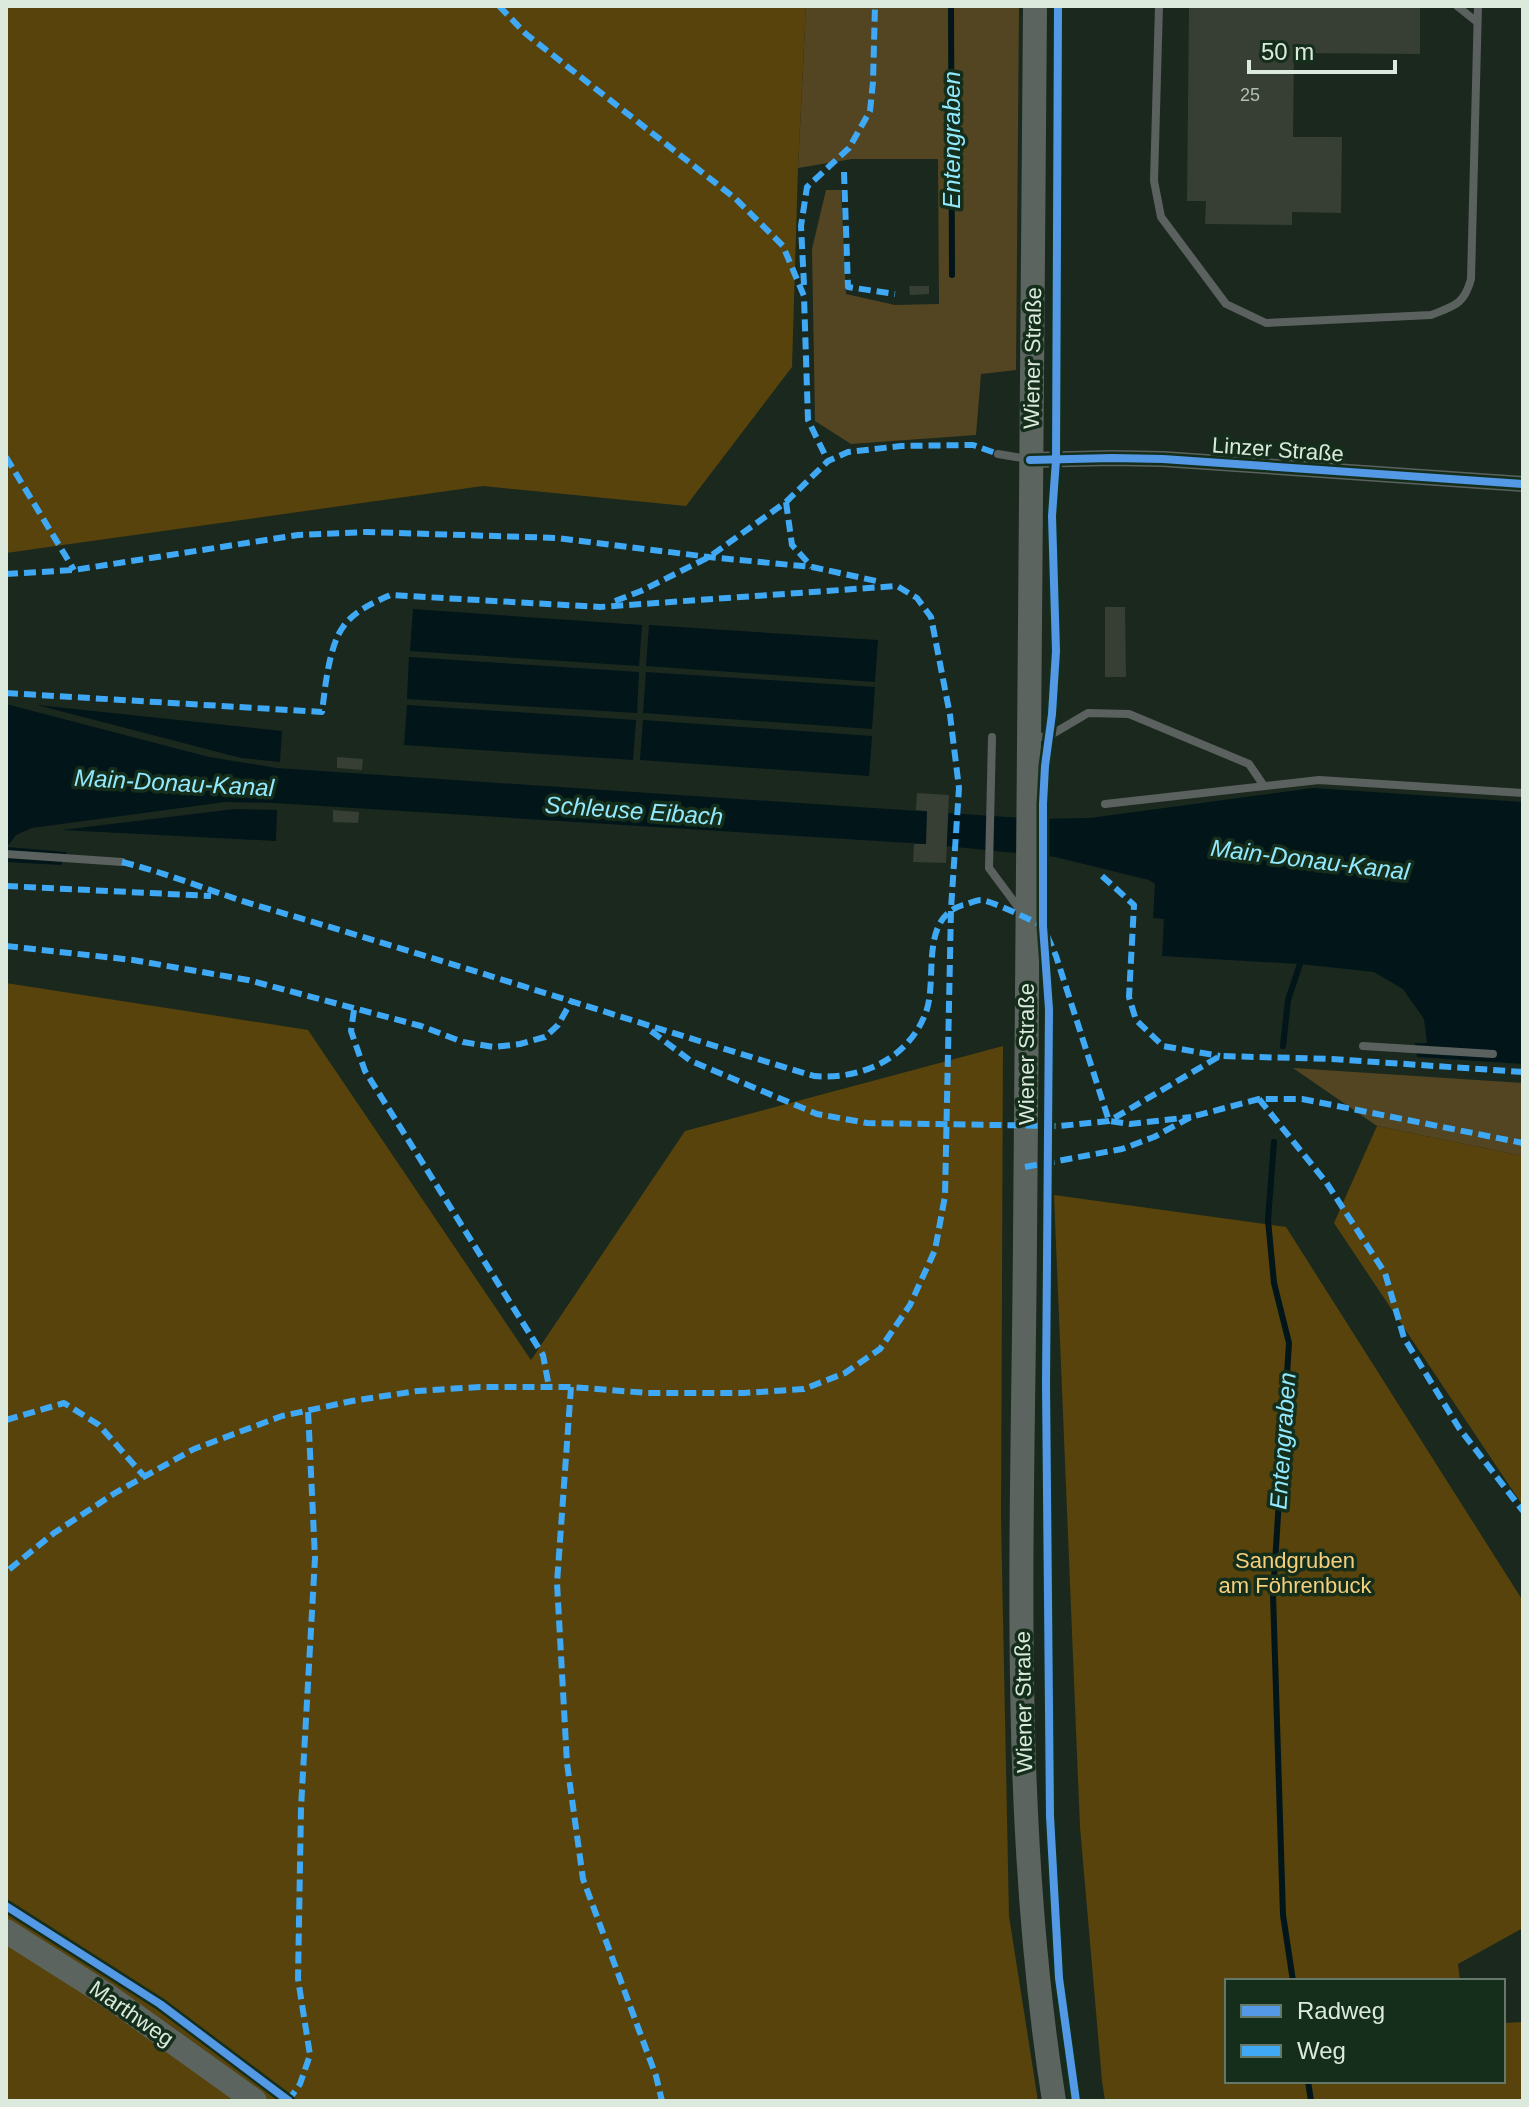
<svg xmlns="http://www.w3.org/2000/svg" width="1529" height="2107" font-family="Arial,sans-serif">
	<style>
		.green { fill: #534521 }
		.forest { fill: #57430b }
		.water { fill: #021519 }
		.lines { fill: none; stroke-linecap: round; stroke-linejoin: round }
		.stream { stroke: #021519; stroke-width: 6 }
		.building { fill: #373e33 }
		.lane { stroke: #5b615f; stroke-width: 8 }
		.street { stroke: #5b615f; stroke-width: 16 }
		.secondary { stroke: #5b645f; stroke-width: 24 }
		.quiet { stroke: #3fa9f5; stroke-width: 6; stroke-dasharray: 12 6; stroke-linecap: butt }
		.cycleway-casing { stroke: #152e1b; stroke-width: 13 }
		.cycleway { stroke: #5399e6; stroke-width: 8 }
		.labels { text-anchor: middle; stroke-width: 7; stroke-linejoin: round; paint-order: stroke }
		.number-label { font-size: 18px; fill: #b2bfb2 }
		.street-label { font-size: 22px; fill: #dbeadd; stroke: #152e1b }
		.park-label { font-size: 22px; fill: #f6cf7b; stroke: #152e1b }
		.water-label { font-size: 24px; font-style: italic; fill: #92e9fe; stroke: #152e1b }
	</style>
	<rect width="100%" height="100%" fill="#1b281e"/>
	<g class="green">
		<path d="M806 6H1019L1016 370 981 374 976 435 851 444 815 421 812 249 826 190H841L846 294 895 305 939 304 938 159H852L798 168Z"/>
		<path d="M1293 1068 1523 1083V1156L1377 1126Z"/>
	</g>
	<g class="forest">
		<path d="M6 6H806L798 168 792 367 686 506 483 486 6 553Z"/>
		<path d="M6 983 308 1030 531 1360 685 1131 1003 1046 1001 1518 1009 1916 1038 2101H6Z"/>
		<path d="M1377 1126 1523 1156V1506L1334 1223Z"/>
		<path d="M1054 1195 1286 1227 1523 1601V1928L1458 1964 1460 1981H1227V2081H1503V2023L1523 2022V2101H1105L1102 2081 1080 1827Z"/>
	</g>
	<g class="water">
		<path d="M413 609 642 625 639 666 410 651Z"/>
		<path d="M649 625 878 640 875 682 646 666Z"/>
		<path d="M409 657 639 672 637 713 407 699Z"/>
		<path d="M646 672 875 687 872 729 643 713Z"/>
		<path d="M6 704 209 757 277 768 1036 819 1090 818 1313 788 1523 802V1064L1417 1057 1415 1043H1427L1424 1019 1403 989 1374 972 1300 964 1162 956 1164 919 1153 918 1155 884 1149 880 1055 857 926 844 274 803 225 802 32 828 16 835 7 847 67 852 61 865 6 862Z"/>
		<path d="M37 705 282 731 280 762 241 758Z"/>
		<path d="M407 705 636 720 633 760 404 745Z"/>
		<path d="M643 720 872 736 869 776 640 760Z"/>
		<path d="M235 809 277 810 276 841 62 830Z"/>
	</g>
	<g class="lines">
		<g class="stream">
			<path d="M951 6 952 275"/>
			<path d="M1283 1046 1288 1000 1300 964"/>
			<path d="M1274 1142 1268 1220 1274 1283 1289 1343 1273 1594 1283 1915 1293 1981"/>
			<path d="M1308 2081 1311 2101"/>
		</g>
	</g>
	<g class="building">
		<path d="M1189 6H1420V54L1294 53 1293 137H1342L1341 213 1292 212V225L1205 224 1206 201H1187Z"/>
		<path d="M909 286H929V294L910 295Z"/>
		<path d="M1105 607H1125L1126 677H1105Z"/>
		<path d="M337 757 363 759 362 770 337 768Z"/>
		<path d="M917 793 949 795 946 863 913 862 914 844H926L927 811 916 810Z"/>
		<path d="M333 810 359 812 358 823 333 822Z"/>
	</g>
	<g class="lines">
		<g class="lane">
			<path d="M1159 6 1154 181 1161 217 1226 304 1266 323 1431 315C1454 306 1464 305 1471 279L1478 6"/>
			<path d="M1457 6 1477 22"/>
			<path d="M998 454 1028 459"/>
			<path d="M992 737 989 868 1021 911"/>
			<path d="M1033 738 1049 736 1088 713 1129 714 1249 764 1264 786"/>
			<path d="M1105 804 1319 780 1523 793"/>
			<path d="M6 854 122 862"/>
			<path d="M1363 1046 1493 1054"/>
		</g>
		<path class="street" d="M1030 460 1112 458 1163 459 1523 484"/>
		<g class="secondary">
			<path d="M1035 6C1031 417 1027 828 1025 1239 1023 1526 1009 1816 1054 2101"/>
			<path d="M6 1931 107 1995 255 2101"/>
		</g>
		<g class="quiet">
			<path d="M499 6 526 34 736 199 783 246 804 296 808 420 828 461"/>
			<path d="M844 172 848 287 895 294"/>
			<path d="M804 285 801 226 807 187 849 148 870 111 873 82 875 6"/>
			<path d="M6 457 74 570"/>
			<path d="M786 502 792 545 812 567"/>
			<path d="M6 574 74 570 298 535 366 532 557 538 709 557 812 567 881 582"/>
			<path d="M615 601 641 591 709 557 786 502 828 461 848 452 901 446 973 445 998 454"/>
			<path d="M6 693 322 712C325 688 329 646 343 627 354 611 373 603 390 595L600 607 897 586 917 598 931 617 950 715 959 788 951 909 945 1196 935 1250 910 1305 880 1349 845 1373 804 1389 744 1393H648L571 1387H480L417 1391 352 1401 282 1416 194 1449 115 1493 54 1533 6 1572"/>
			<path d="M122 862C167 873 210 891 255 905 442 959 627 1020 814 1076 862 1080 911 1058 927 1009 937 976 920 918 963 905 968 904 976 900 981 900 990 900 1033 921 1043 926L1056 956 1109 1121 1130 1124 1191 1117"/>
			<path d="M1102 876 1134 905 1129 997 1136 1020 1163 1046 1220 1056"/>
			<path d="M6 886 211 896"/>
			<path d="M6 946 133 960 248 980 421 1026 463 1042 494 1047 520 1044 545 1037 558 1025 571 1002"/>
			<path d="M354 1010 351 1031 365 1071 543 1355 549 1387"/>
			<path d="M651 1031 691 1061 817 1114 867 1123 1060 1126 1109 1121 1220 1056 1332 1059 1523 1072"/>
			<path d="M1259 1099 1326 1182 1385 1273 1404 1338 1459 1428 1523 1511"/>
			<path d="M1025 1167 1122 1149 1154 1137 1191 1117 1259 1099H1302L1523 1143"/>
			<path d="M571 1387 557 1583 567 1763 583 1879 656 2076 662 2101"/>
			<path d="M6 1420 64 1403 99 1425 144 1476"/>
			<path d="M288 2101 300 2084 310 2055 298 1979 301 1808 315 1558 308 1410"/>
		</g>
		<defs>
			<g id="cycleway">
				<path d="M1058 6 1056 460 1052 516 1056 651 1052 714 1045 766 1043 804V926L1049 1009 1046 1384 1050 1816 1059 1978 1076 2101"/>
				<path d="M1030 460 1112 458 1163 459 1523 484"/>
				<path d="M6 1906 160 2004 289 2101"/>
			</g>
		</defs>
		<use href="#cycleway" class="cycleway-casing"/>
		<use href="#cycleway" class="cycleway"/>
	</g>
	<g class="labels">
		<g class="number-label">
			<text x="1250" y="101">25</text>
		</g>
		<g class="street-label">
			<text transform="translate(1032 358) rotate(-89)" y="8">Wiener Straße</text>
			<text transform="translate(1278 449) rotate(4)" y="8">Linzer Straße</text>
			<text transform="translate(1026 1054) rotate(-90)" y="8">Wiener Straße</text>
			<text transform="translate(1023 1702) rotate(-91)" y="8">Wiener Straße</text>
			<text transform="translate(132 2013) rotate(35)" y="8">Marthweg</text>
		</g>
		<g class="park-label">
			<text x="1295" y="1568">Sandgruben<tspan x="1295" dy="25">am Föhrenbuck</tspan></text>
		</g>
		<g class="water-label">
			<text transform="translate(952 140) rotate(-90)" y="8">Entengraben</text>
			<text transform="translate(174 783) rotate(3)" y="8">Main-Donau-Kanal</text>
			<text transform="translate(634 811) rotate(4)" y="8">Schleuse Eibach</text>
			<text transform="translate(1310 860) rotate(7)" y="8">Main-Donau-Kanal</text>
			<text transform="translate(1283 1441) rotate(-86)" y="8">Entengraben</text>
		</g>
	</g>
	<rect width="1529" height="2107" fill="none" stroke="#dbeadd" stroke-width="16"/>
	<rect x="1225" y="1979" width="280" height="104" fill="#152e1b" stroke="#647969" stroke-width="2"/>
	<rect x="1241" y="2005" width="40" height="12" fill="#5399e6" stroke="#647969" stroke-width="2"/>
	<text x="1297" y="2019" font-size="24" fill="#dbeadd">Radweg</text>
	<rect x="1241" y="2045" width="40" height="12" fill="#3fa9f5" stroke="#647969" stroke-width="2"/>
	<text x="1297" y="2059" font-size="24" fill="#dbeadd">Weg</text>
	<path d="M1249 60v12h146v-12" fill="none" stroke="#dbeadd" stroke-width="4"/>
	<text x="1261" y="60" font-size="24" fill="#dbeadd" stroke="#152e1b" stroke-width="6" paint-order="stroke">50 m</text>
</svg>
